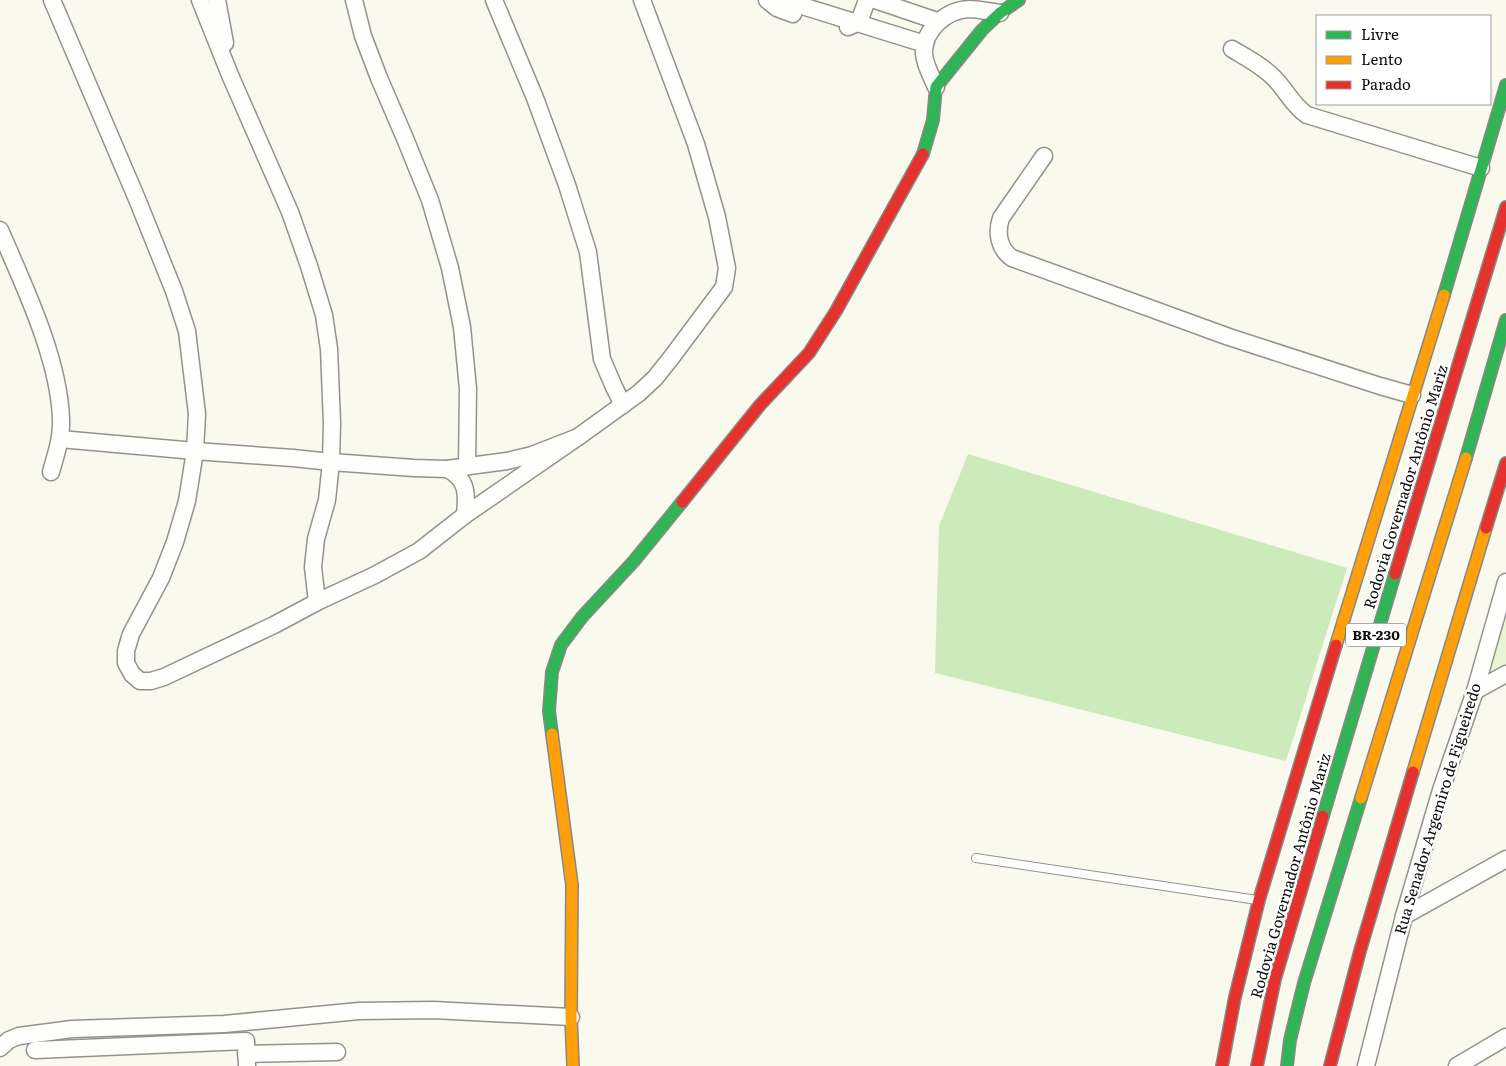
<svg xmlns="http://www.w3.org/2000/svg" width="1506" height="1066" font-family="Literata,serif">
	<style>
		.forest { fill: #cdeaba }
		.pitch { fill: #eaf5d6 }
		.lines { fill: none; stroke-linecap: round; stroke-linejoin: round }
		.lane-casing { stroke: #93928d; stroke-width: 10 }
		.street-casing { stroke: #93928d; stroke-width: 19 }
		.fast-casing { stroke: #898984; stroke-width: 14 }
		.slow-casing { stroke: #898984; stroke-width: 14 }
		.jam-casing { stroke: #898984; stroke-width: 14 }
		.lane { stroke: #fefefc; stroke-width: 8 }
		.street { stroke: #fefefc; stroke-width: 16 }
		.fast { stroke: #30b455; stroke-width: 11 }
		.slow { stroke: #ff9f0a; stroke-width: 11 }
		.jam { stroke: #e5322d; stroke-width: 11 }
		.labels { text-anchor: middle; stroke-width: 5; stroke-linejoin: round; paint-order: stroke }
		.shield { fill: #fff; stroke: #545454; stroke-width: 1 }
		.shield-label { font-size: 14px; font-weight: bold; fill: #0b0b0b }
		.street-label { font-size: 15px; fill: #0b0b0b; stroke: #fff }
	</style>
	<rect width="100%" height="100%" fill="#faf9ee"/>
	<path class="forest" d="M968 454 1347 568 1286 761 935 673 939 526Z"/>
	<path class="pitch" d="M1506 619V670L1483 683Z"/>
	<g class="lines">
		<defs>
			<path id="lane" d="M976 858 1257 900"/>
			<g id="street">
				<path d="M52 0 137 199 174 291 187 331 197 414 195 451 187 501 175 542 161 578 131 634 126 651V663L132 674 140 681H151L164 677 274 625 317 602 375 575 419 551 465 515 578 437"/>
				<path d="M200 0 230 75 290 212 309 266 324 315 329 349 332 423 331 462 327 500 316 539 313 567 317 602"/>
				<path d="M217 0 225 43"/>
				<path d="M354 0 363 36 379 78 404 136 430 200 450 268 462 327 468 389 467 466"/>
				<path d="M494 0 535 98 567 185 588 252 602 359 614 387 623 405"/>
				<path d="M767 0 777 8 793 14"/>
				<path d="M783 0 925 44"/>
				<path d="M875 0 937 21"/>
				<path d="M848 27 859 22 867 0"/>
				<path d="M1232 49C1247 58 1263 66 1275 79 1286 90 1293 106 1307 115L1481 168"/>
				<path d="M936 87C932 77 925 66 924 54 923 30 946 10 969 9 979 9 990 12 1000 13"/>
				<path d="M1044 156 1001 218C996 233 999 249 1012 258L1229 337 1380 386 1412 395"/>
				<path d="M0 230C24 286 59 358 61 419 62 437 56 454 51 472"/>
				<path d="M60 439 195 451 293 458 331 462 414 468 447 469 507 461 532 455 578 437 639 393 655 378 671 358 724 287 727 268 717 217 696 144 642 0"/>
				<path d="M447 469C468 479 467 495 465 515"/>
				<path d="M1475 691 1506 674"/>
				<path d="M1404 916 1506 859"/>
				<path d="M0 1048 9 1040 19 1036 72 1029 224 1024 359 1011 433 1010 571 1017"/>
				<path d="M35 1050 246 1041 247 1066"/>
				<path d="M246 1054 337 1052"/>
				<path d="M1366 1066 1404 916 1441 790 1475 691 1506 582"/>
				<path d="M1457 1066 1506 1037"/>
			</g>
			<g id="fast">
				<path d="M923 154 933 120 936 87 982 30 1000 13 1019 0"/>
				<path d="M1444 295 1506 85"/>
				<path d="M1466 458 1506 320"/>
				<path d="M552 734 549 711 552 672 561 645 582 617 634 561 682 502"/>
				<path d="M1323 816 1395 574"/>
				<path d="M1287 1066 1290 1040 1304 983 1361 798"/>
			</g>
			<g id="slow">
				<path d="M1336 645 1444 295"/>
				<path d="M552 734 572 885 571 1017 573 1066"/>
				<path d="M1413 772 1486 528"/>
				<path d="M1361 798 1466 458"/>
			</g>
			<g id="jam">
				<path d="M682 502 760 405 809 353 836 311 923 154"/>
				<path d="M1486 528 1506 463"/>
				<path d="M1395 574 1506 207"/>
				<path d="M1222 1066 1235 997 1259 900 1336 645"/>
				<path d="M1257 1066 1275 979 1323 816"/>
				<path d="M1330 1066 1360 951 1413 772"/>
			</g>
		</defs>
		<use href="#lane" class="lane-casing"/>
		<use href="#street" class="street-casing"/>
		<use href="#fast" class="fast-casing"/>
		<use href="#slow" class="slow-casing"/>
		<use href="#jam" class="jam-casing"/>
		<use href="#lane" class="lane"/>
		<use href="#street" class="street"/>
		<use href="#fast" class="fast"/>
		<use href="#slow" class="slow"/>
		<use href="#jam" class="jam"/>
	</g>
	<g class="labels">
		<rect class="shield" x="1346" y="623.5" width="60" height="23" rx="4"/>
		<g class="shield-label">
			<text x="1376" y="640">BR-230</text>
		</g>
		<g class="street-label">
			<text transform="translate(1406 487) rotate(-73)" y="5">Rodovia Governador Antônio Mariz</text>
			<text transform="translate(1438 809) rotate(-73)" y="5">Rua Senador Argemiro de Figueiredo</text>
			<text transform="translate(1291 876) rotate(-74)" y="5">Rodovia Governador Antônio Mariz</text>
		</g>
	</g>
	<rect x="1316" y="15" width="175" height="90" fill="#ffffff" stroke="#9d9d9d"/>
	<rect x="1326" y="31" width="25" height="8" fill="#30b455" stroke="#9d9d9d"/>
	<text x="1361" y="40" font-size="15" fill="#0b0b0b">Livre</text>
	<rect x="1326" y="56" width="25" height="8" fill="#ff9f0a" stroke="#9d9d9d"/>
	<text x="1361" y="65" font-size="15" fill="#0b0b0b">Lento</text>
	<rect x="1326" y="81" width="25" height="8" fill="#e5322d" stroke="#9d9d9d"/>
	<text x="1361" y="90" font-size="15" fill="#0b0b0b">Parado</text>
</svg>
